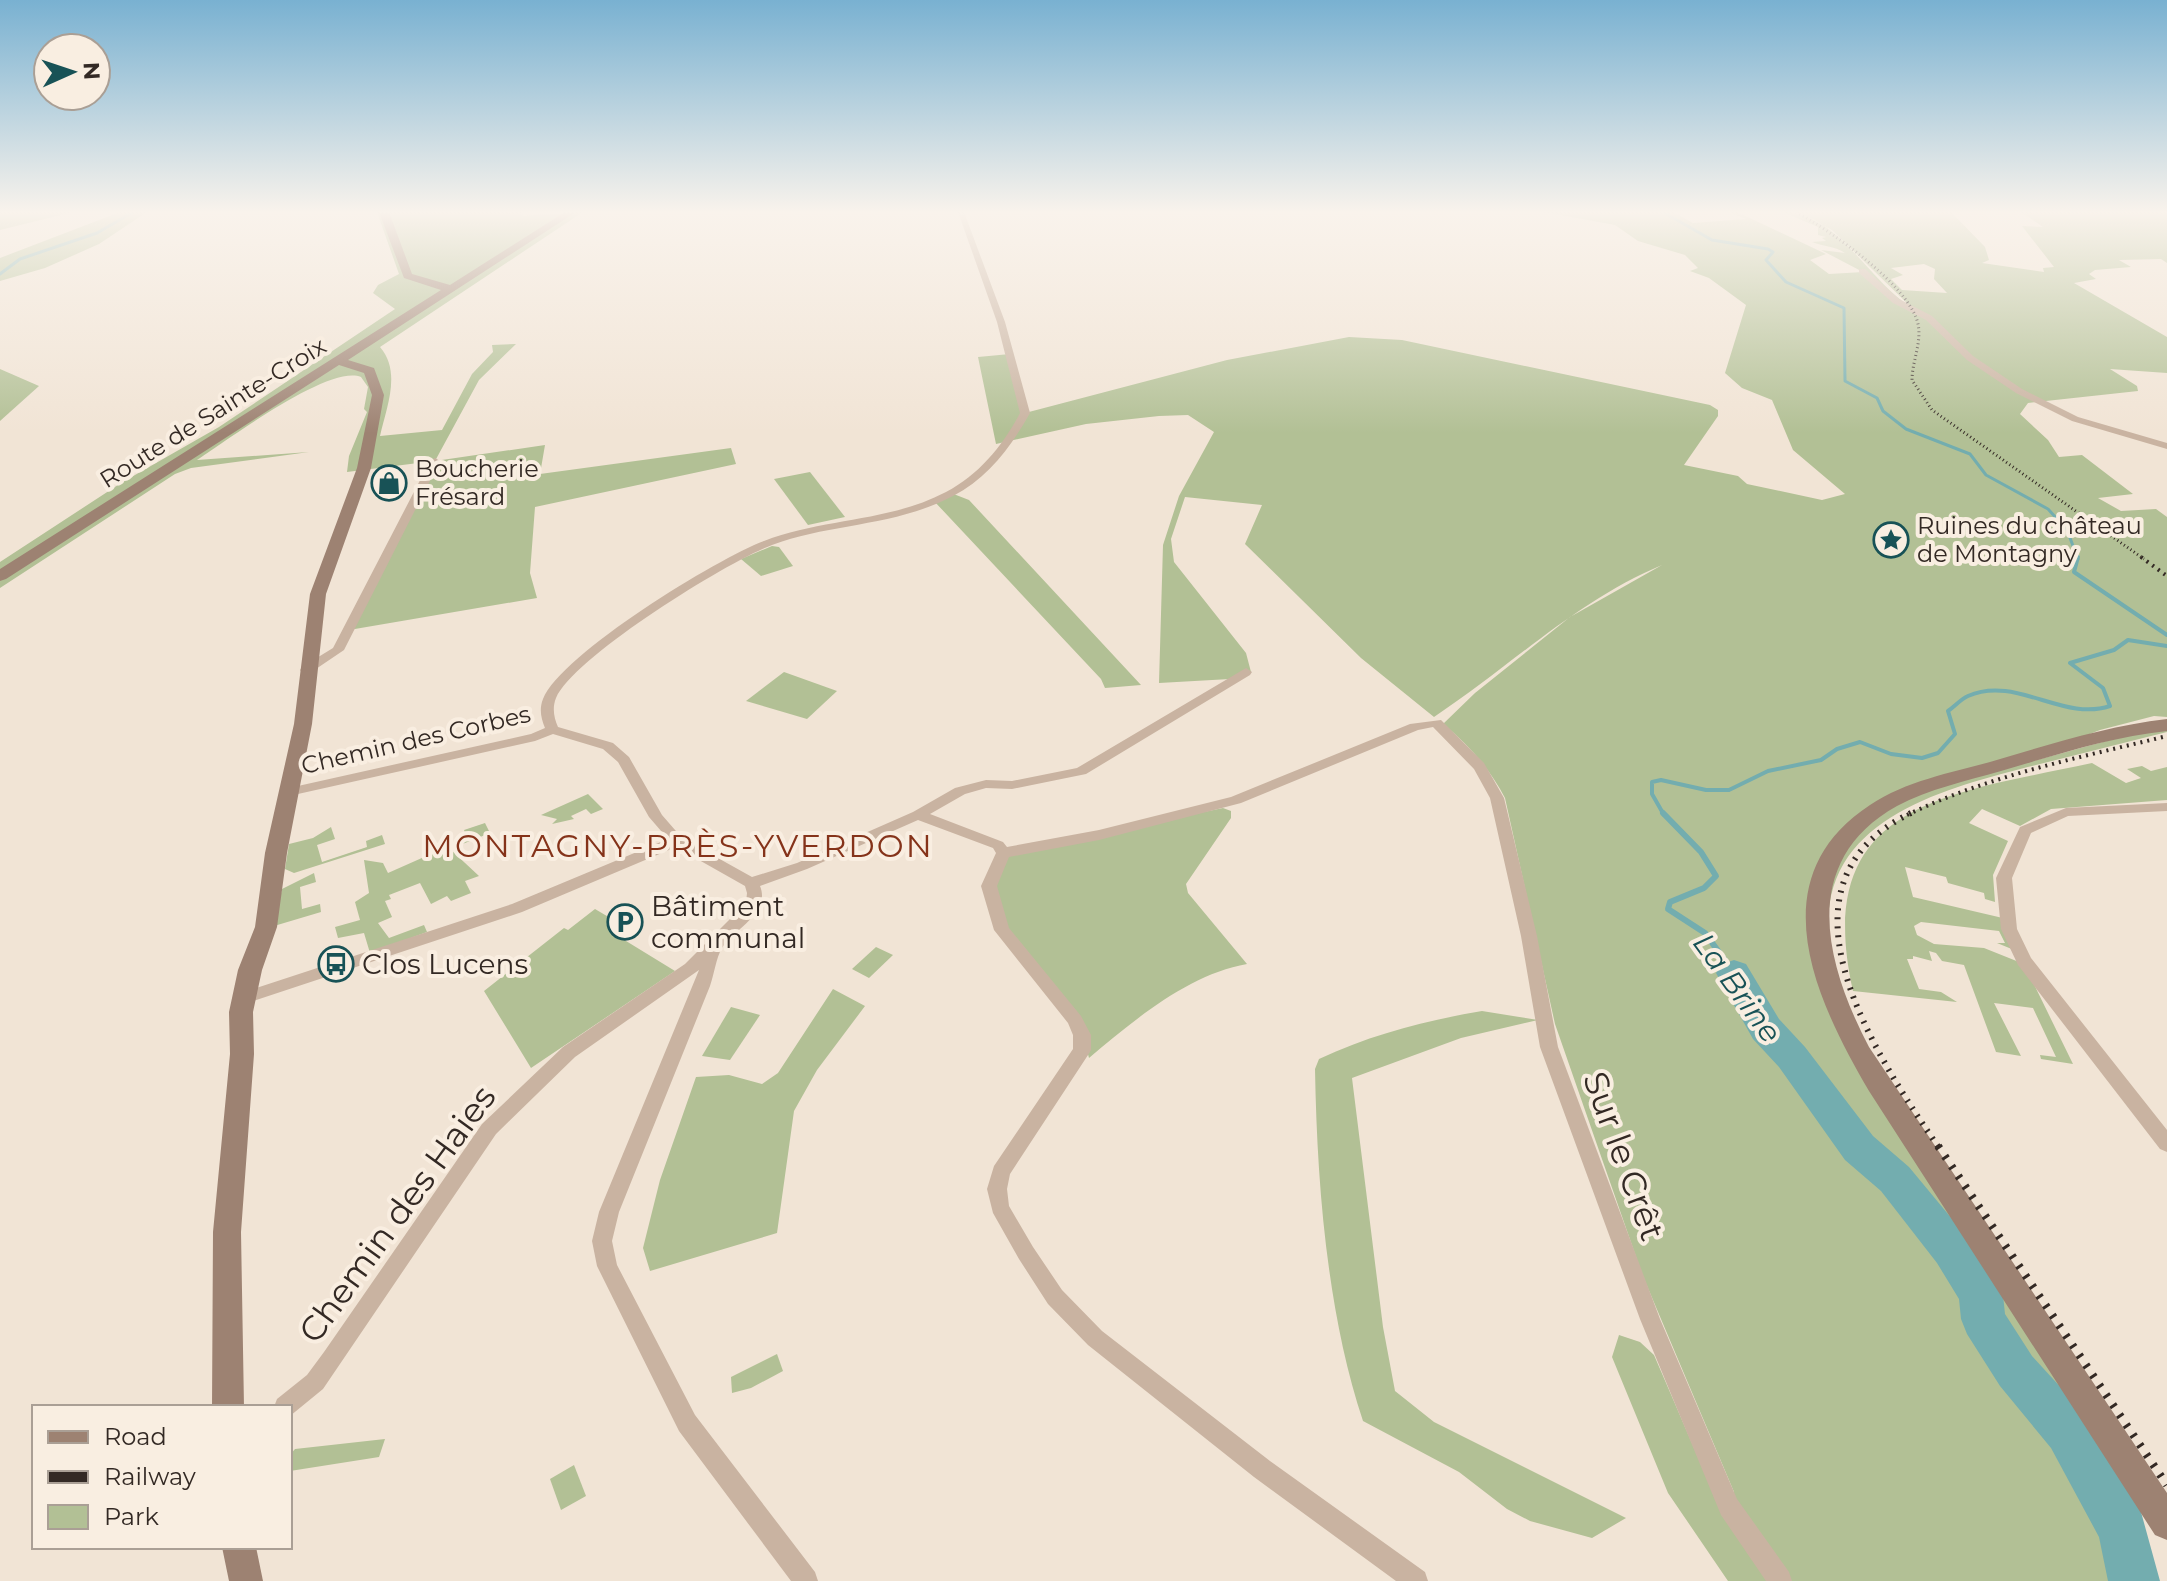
<svg xmlns="http://www.w3.org/2000/svg" width="2167" height="1581" font-family="Montserrat,sans-serif">
	<style>
		.green { fill: #b2c095; fill-rule: evenodd }
		.lines { fill: none; stroke-linecap: round; stroke-linejoin: round }
		.stream-far2 { stroke: #73adaf; stroke-width: 3 }
		.stream-far1 { stroke: #73adaf; stroke-width: 4 }
		.stream { stroke: #73adaf; stroke-width: 6 }
		.river { fill: #73adaf; fill-rule: evenodd }
		.street { fill: #c9b3a1; fill-rule: evenodd }
		.secondary { fill: #9d8272; fill-rule: evenodd }
		.rail-far3 { stroke: #332924; stroke-width: 3; stroke-dasharray: 1 3; stroke-linecap: butt }
		.rail-far2 { stroke: #332924; stroke-width: 4; stroke-dasharray: 2 5; stroke-linecap: butt }
		.rail-far1 { stroke: #332924; stroke-width: 6; stroke-dasharray: 2 7; stroke-linecap: butt }
		.rail { stroke: #332924; stroke-width: 8; stroke-dasharray: 3 9; stroke-linecap: butt }
		.labels { text-anchor: middle; stroke-width: 8; stroke-linejoin: round; paint-order: stroke }
		.far-street-label { font-size: 24px; fill: #332924; stroke: #f9eee1 }
		.far-poi-label { font-size: 24px; fill: #332924; stroke: #f9eee1; text-anchor: start }
		.poi-label { font-size: 28px; fill: #332924; stroke: #f9eee1; text-anchor: start }
		.water-label { font-size: 30px; font-style: italic; fill: #185256; stroke: #f9eee1 }
		.quarter-label { font-size: 32px; letter-spacing: 2px; fill: #85331a; stroke: #f9eee1 }
		.near-street-label { font-size: 34px; fill: #332924; stroke: #f9eee1 }
	</style>
	<rect width="100%" height="100%" fill="#f1e4d5"/>
	<g class="green">
		<path d="M0 212H73L0 230Z"/>
		<path d="M120 212H147L99 244 45 268 0 281V258Z"/>
		<path d="M377 212H520L523 216 583 212 380 347C402 372 386 409 380 436L442 430 472 374 493 352 492 345 516 344 479 380 435 461 545 445 540 474 731 448 736 464 535 507 530 573 537 598 349 630 434 461 347 472 349 456 367 412 364 409 368 387 361 377C329 364 228 440 197 460L309 452 191 468 175 474 0 588V562L121 483 219 427 395 309 373 293 378 285 399 274Z"/>
		<path d="M1544 212H1673L1693 223 1746 219 1729 212H1737L1826 254 1810 260 1829 274 1863 272 1821 250 1845 253C1835 246 1824 247 1812 242L1826 241 1822 238 1826 237 1818 235V227L1783 212C1838 212 1869 282 1911 307L1832 230 1798 212H1951L1985 247 1989 260 1982 263 2044 272 2043 268 2054 267 2022 226 2043 227 2021 212H2167V263L2161 259 2119 260 2131 267 2095 270 2089 274 2096 279 2074 283 2167 337V373L2110 369 2137 386 2138 391 2028 403 2020 414 2048 440 2059 457 2082 455 2133 494 2098 498 2121 511 2156 509 2167 517V717L2154 716 2100 730 2054 748 1916 789 1862 819 1824 873 1820 972 2141 1484 2096 1486 2129 1581H1728L1668 1493 1612 1357 1619 1335 1640 1342 1654 1355 1722 1513 1734 1492 1642 1274 1555 1024 1505 798C1490 769 1468 744 1443 724L1475 693 1570 617 1662 565C1576 601 1511 666 1434 717L1361 658 1245 544 1262 505 1185 497 1171 539 1174 562 1246 653 1251 672 1230 679 1159 683 1163 545 1179 496 1214 432 1188 415 1159 416 1086 424 996 444 978 357 1010 354 1025 413 1227 360 1349 337 1402 340 1710 405 1718 410V416L1684 465 1738 476 1747 484 1822 500 1845 494 1793 450 1772 400 1742 388 1725 373 1746 305 1709 278 1690 271 1698 268 1685 255 1638 241 1615 225ZM1924 264 1935 269 1934 279 1947 293 1902 290 1891 279 1903 275 1891 268Z"/>
		<path d="M0 369 39 386 0 421Z"/>
		<path d="M810 472 845 517 808 525 774 479Z"/>
		<path d="M951 493 969 500 1141 685 1105 688 1101 679 934 501Z"/>
		<path d="M772 546 779 547 793 566 761 576 741 559Z"/>
		<path d="M784 672 837 691 807 719 746 701Z"/>
		<path d="M2167 727V732C2123 743 2080 754 2036 765 1942 789 1808 821 1831 951 1839 994 1859 1031 1879 1070L2167 1497V1505L1854 1035C1817 954 1806 854 1897 804 1935 783 1983 774 2025 763 2072 751 2119 736 2167 727Z"/>
		<path d="M2092 763 2126 783 2141 778 2127 769 2142 766 2151 771 2167 767V800L2051 809 2020 826 1982 809 1969 823 2008 841 1993 875 1995 902 1985 899 1984 893 1948 883 1946 877 1905 867 1913 897 2007 919 2019 952 1997 943H2005L1999 931 1921 922 1914 926 1917 935 1934 944 1984 948 2024 964 2073 1064 2041 1059 2040 1055 2056 1057 2033 1008 1994 1003 2021 1056 1996 1052 1964 965 1942 961 1936 953 1929 951 1932 961 1913 956V959H1907L1919 989 1941 992 1957 1002 1853 991C1810 801 1950 794 2092 763Z"/>
		<path d="M588 794 603 809 591 814 586 809 571 816 574 819 552 824 557 819 541 815Z"/>
		<path d="M1223 808 1231 811V818L1186 884 1188 893 1247 964C1189 974 1134 1020 1089 1058L1083 1035 1023 958 993 904 1002 859 1013 852Z"/>
		<path d="M485 823 490 833 450 849 479 876 465 881 471 893 451 901 447 896 431 904 420 883 389 895 391 899 385 901 392 917 378 923 389 938 424 925 427 932 370 953 364 933 338 938 335 927 360 920 355 902 369 893 364 860 383 863 388 873 467 838 464 830Z"/>
		<path d="M331 827 335 839 317 845 322 862 367 847 366 841 382 835 385 844 294 873 285 869 289 844 313 838Z"/>
		<path d="M314 873 316 882 300 887 302 909 320 904 321 912 274 926 282 889Z"/>
		<path d="M595 909 622 925 613 933 675 971 531 1068 484 991 564 928 568 930Z"/>
		<path d="M876 947 893 955 869 978 852 969Z"/>
		<path d="M833 989 865 1006 817 1070 794 1111 777 1233 650 1271 643 1248 660 1180 696 1077 729 1075 762 1084 778 1073Z"/>
		<path d="M731 1007 760 1015 730 1060 702 1056Z"/>
		<path d="M1482 1011 1538 1020 1461 1038 1352 1078 1383 1327 1395 1391 1434 1422 1626 1518 1592 1538 1530 1521 1507 1509 1459 1472 1363 1421C1327 1313 1317 1183 1315 1069L1319 1059C1373 1034 1424 1021 1482 1011Z"/>
		<path d="M777 1354 783 1371 751 1388 732 1393 731 1377Z"/>
		<path d="M385 1439 379 1457 290 1471V1455L295 1449Z"/>
		<path d="M574 1465 586 1496 561 1510 550 1479Z"/>
	</g>
	<g class="lines">
		<g class="stream-far2">
			<path d="M1663 212 1712 240 1768 249 1773 252 1766 260 1786 282 1844 308 1845 381 1877 398 1883 411 1906 429 1970 454 1986 475 2048 509 2067 530 2078 559"/>
			<path d="M0 274 20 259 97 233 133 212"/>
		</g>
		<g class="stream-far1">
			<path d="M2078 557 2074 572 2167 635"/>
			<path d="M1664 815 1652 794V782L1661 780 1706 790H1729L1768 771 1821 760 1837 749 1860 742 1891 754 1922 758 1938 753 1955 734 1948 711C1955 706 1961 699 1968 696 2016 675 2063 722 2110 706L2103 688 2070 663 2114 650 2128 640 2167 646"/>
		</g>
		<path class="stream" d="M1663 813 1701 852 1716 876 1704 888 1670 902 1668 909 1705 933 1734 973"/>
		<path class="river" d="M1734 960 1746 964 1779 1019 1805 1047 1873 1136 1909 1167 1967 1237 1997 1281 2003 1295 2005 1314 2032 1356 2085 1414 2141 1512 2160 1581H2108L2099 1537 2051 1448 2000 1386 1967 1334 1961 1319 1959 1299 1937 1263 1881 1191 1845 1160 1779 1067 1753 1039 1716 973 1722 964Z"/>
		<g class="street">
			<path d="M958 212H964L1005 322 1030 413C1011 447 988 478 953 496 894 527 831 523 772 545 727 562 575 656 556 698 552 708 554 718 558 727L613 743 629 757 662 815 682 838 752 877 797 863 913 812 955 788 986 780 1012 781 1077 768 1246 668 1252 672 1250 675 1086 774 1012 789 986 788 965 794 930 814 1003 842 1007 847 1099 830 1231 797 1410 724 1441 720 1484 763 1504 798 1537 936 1558 1047 1660 1319 1737 1499 1789 1572 1792 1581H1766L1721 1515 1640 1319 1540 1047 1521 936 1490 798 1474 769 1433 727 1418 730 1241 803 1099 840 1009 857 997 886 1009 928 1081 1016 1091 1035V1050L1088 1055 1010 1174 1007 1189 1009 1206 1033 1247 1062 1290 1102 1331 1270 1461 1425 1572 1428 1581H1396L1254 1477 1088 1345 1048 1304 1019 1259 993 1213 987 1189 994 1166 1073 1049V1035L1068 1023 994 930 981 886 996 853 993 848 918 820 807 869 760 886C771 913 734 929 722 948 716 958 714 975 710 986L619 1212 612 1241 617 1265 695 1415 815 1572 818 1581H791L679 1431 597 1266 592 1241 599 1212 699 970 575 1057 496 1134 323 1389 290 1416V1407H274L277 1399 307 1375 324 1352 482 1124 563 1047 685 964 746 903 747 893 745 886 676 847 522 912 244 1004 238 1002 236 998 238 994 512 904 668 839 649 817 618 762 603 749 553 734 535 741 289 796 282 792 289 788 531 734 545 728C541 718 539 709 543 699 561 654 718 558 764 541 824 518 889 522 946 492 980 474 1003 445 1020 413L997 322Z"/>
			<path d="M1859 269H1865L1899 299 1932 316 1973 356 2022 389 2078 417 2167 443V449L2072 421 2016 393 1967 360 1926 320 1893 303 1859 273Z"/>
			<path d="M435 458 440 461 344 650 310 673H302L300 670 302 667 333 648 430 461Z"/>
			<path d="M2167 803V811L2068 816 2031 833 2012 878 2017 929 2031 958 2167 1130V1152L2160 1149 2018 965 2001 929 1996 878 2020 827 2066 808Z"/>
		</g>
		<g class="secondary">
			<path d="M379 212H389L412 274 450 285 565 212H576L348 360 374 368 384 395 371 468 326 594 312 724 287 853 277 927 262 970 253 1012 254 1054 241 1232 244 1407H212L213 1232 230 1054 229 1012 238 970 255 927 265 853 294 724 310 594 357 468 372 395 364 373 339 365 6 579 0 581V569L441 290 404 278Z"/>
			<path d="M2167 719V731C2110 737 2056 755 2001 771 1966 781 1929 789 1897 806 1797 862 1826 965 1869 1047L2167 1493V1540L2155 1535 1869 1091C1817 1002 1757 879 1870 805 1906 781 1950 773 1990 762 2048 745 2106 726 2167 719Z"/>
			<path d="M222 1547H256L263 1581H229Z"/>
		</g>
		<path class="rail-far3" d="M1796 212C1830 230 1910 286 1918 324 1922 342 1912 362 1912 380L1932 410 2144 559"/>
		<g class="rail-far2">
			<path d="M2141 557 2167 576"/>
			<path d="M1907 815C1990 775 2078 758 2167 736"/>
		</g>
		<path class="rail-far1" d="M1911 813C1761 885 1877 1057 1939 1148"/>
		<path class="rail" d="M1938 1146 2167 1485"/>
	</g>
	<linearGradient id="sky" x2="0" y2="1"><stop stop-color="#79b1d1"/><stop offset="0.49" stop-color="#f9f3ec"/><stop offset="1" stop-color="#f9f3ec" stop-opacity="0"/></linearGradient>
	<rect width="2167" height="433" fill="url(#sky)"/>
	<defs>
		<symbol id="shop-ring" viewBox="-11 -11 22 22"><circle r="9.5" fill="#f9eee1" stroke="#185256" stroke-width="1.5"/><path d="M-5-2.5h2.3a2.7 3.5 0 0 1 5.4 0H5L5.5 6h-11ZM-1.5-2.5h3a1.5 2.3 0 0 0-3 0Z" fill="#185256"/></symbol>
		<symbol id="sight-ring" viewBox="-11 -11 22 22"><circle r="9.5" fill="#f9eee1" stroke="#185256" stroke-width="1.5"/><path d="M0-6L1.8-2.2L6-1.7L2.9 1.2L3.7 5.4L0 3.3L-3.7 5.4L-2.9 1.2L-6-1.7L-1.8-2.2Z" fill="#185256"/></symbol>
		<symbol id="parking-ring" viewBox="-11 -11 22 22"><circle r="9.5" fill="#f9eee1" stroke="#185256" stroke-width="1.5"/><path d="M-3.5-5.5H1a3.5 3.5 0 0 1 0 7H-1V5.5H-3.5ZM-1-3.4V-.6H.8a1.4 1.4 0 0 0 0-2.8Z" fill="#185256"/></symbol>
		<symbol id="bus-ring" viewBox="-11 -11 22 22"><circle r="9.5" fill="#f9eee1" stroke="#185256" stroke-width="1.5"/><path d="M-5-6H5V4H4V6H2V4H-2V6H-4V4H-5ZM-3.5-4V0h7V-4ZM-3.5 1.2v1.5H-2V1.2ZM2 1.2v1.5H3.5V1.2Z" fill="#185256"/></symbol>
	</defs>
	<g fill-rule="evenodd">
		<use href="#shop-ring" x="369" y="463" width="40" height="40"/>
		<use href="#sight-ring" x="1871" y="520" width="40" height="40"/>
		<use href="#parking-ring" x="605" y="902" width="40" height="40"/>
		<use href="#bus-ring" x="316" y="944" width="40" height="40"/>
	</g>
	<g class="labels">
		<g class="far-street-label">
			<text transform="translate(213 413) rotate(-32)" y="8">Route de Sainte-Croix</text>
			<text transform="translate(416 740) rotate(-13)" y="8">Chemin des Corbes</text>
		</g>
		<g class="far-poi-label">
			<text x="415" y="477">Boucherie<tspan x="415" dy="28">Frésard</tspan></text>
			<text x="1917" y="534">Ruines du château<tspan x="1917" dy="28">de Montagny</tspan></text>
		</g>
		<g class="poi-label">
			<text x="651" y="916">Bâtiment<tspan x="651" dy="32">communal</tspan></text>
			<text x="362" y="974">Clos Lucens</text>
		</g>
		<g class="water-label">
			<text transform="translate(1737 988) rotate(54)" y="10">La Brine</text>
		</g>
		<g class="quarter-label">
			<text x="678" y="857">MONTAGNY-PRÈS-YVERDON</text>
		</g>
		<g class="near-street-label">
			<text transform="translate(1624 1156) rotate(70)" y="12">Sur le Crêt</text>
			<text transform="translate(397 1214) rotate(-54)" y="12">Chemin des Haies</text>
		</g>
	</g>
	<rect x="32" y="1405" width="260" height="144" fill="#f9eee1" stroke="#aa9f95" stroke-width="2"/>
	<rect x="48" y="1431" width="40" height="12" fill="#9d8272" stroke="#aa9f95" stroke-width="2"/>
	<text x="104" y="1445" font-size="24" fill="#332924">Road</text>
	<rect x="48" y="1471" width="40" height="12" fill="#332924" stroke="#aa9f95" stroke-width="2"/>
	<text x="104" y="1485" font-size="24" fill="#332924">Railway</text>
	<rect x="48" y="1505" width="40" height="24" fill="#b2c095" stroke="#aa9f95" stroke-width="2"/>
	<text x="104" y="1525" font-size="24" fill="#332924">Park</text>
	<g transform="translate(72 72) rotate(87)"><circle r="38" fill="#f9eee1" stroke="#aa9f95" stroke-width="2"/>
	<path d="M0-6L14 30L0 20L-14 30Z" fill="#185256"/>
	<text y="-12" font-size="22" font-weight="bold" text-anchor="middle" fill="#332924">N</text>
	</g>
</svg>
